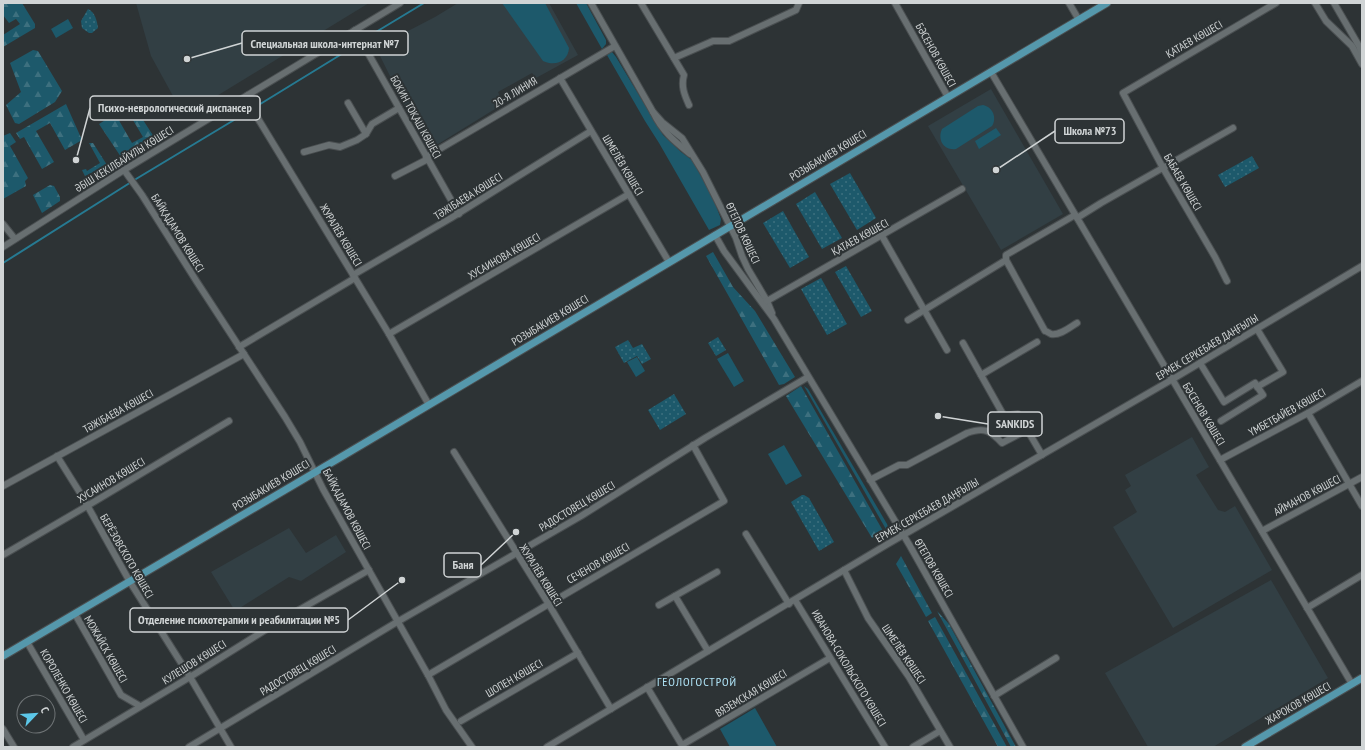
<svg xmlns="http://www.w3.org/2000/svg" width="1365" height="750" font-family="'PT Sans Narrow',sans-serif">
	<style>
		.built { fill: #323f44 }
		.green { fill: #1d596b }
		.forest { fill: url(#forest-firs) }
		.park { fill: url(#park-dots) }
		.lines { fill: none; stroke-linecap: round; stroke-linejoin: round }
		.stream { stroke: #267a92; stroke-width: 2 }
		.minor-casing { stroke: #4a4f51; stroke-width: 8 }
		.major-casing { stroke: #4a4f51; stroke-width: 9 }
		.minor { stroke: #686f71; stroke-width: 6 }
		.major { stroke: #5598ac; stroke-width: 7 }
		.labels { text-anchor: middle; stroke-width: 4; stroke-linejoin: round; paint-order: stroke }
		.street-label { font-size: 11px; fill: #d0d4d5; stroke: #2d3335 }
		.neighbourhood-label { font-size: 12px; letter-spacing: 1px; fill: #b1e6f9; stroke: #2d3335 }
		.leader { fill: none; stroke: #d0d4d5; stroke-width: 1.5 }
		.callout-dot { fill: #d0d4d5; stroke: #2d3335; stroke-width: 1.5 }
		.callout { fill: #2d3335; stroke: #d0d4d5; stroke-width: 1.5 }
		.callout-label { font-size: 12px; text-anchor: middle; font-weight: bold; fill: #d0d4d5 }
	</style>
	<defs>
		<pattern id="forest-firs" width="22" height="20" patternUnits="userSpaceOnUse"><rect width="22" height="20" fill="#1d596b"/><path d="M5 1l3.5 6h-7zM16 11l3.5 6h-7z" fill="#3d707f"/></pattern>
		<pattern id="park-dots" width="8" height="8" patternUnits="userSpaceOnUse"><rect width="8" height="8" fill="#1d596b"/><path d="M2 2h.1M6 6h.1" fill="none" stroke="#3d707f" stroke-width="1.8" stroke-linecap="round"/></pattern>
	</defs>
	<rect width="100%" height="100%" fill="#2d3335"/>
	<g class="built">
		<path d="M136 3H369L184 116 151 56Z"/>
		<path d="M458 3H549L578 55 536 78 532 73 498 92 503 104 435 146 424 144 379 54 383 44 435 17Z"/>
		<path d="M991 89 1063 214 1001 250 928 126Z"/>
		<path d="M1192 437 1209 467 1196 475 1218 510 1225 512 1235 506 1272 570 1173 628 1113 527 1137 512 1125 490 1131 486 1125 475Z"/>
		<path d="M289 528 306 553 336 535 346 552 301 581 289 577 235 611 211 572Z"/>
		<path d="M1271 580 1328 678 1213 747H1148L1105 673Z"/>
	</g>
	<g class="green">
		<path d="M502 3H545L569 48C568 61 556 67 543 61Z"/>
		<path d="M576 3H586L606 40V44L602 49Z"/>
		<path d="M68 19 73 28 56 38 51 29Z"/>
		<path d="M608 52H612L616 57 663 135 681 152 692 160 707 187 716 206 721 219 720 225 709 230 659 143 645 121 607 55Z"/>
		<path d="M983 105C993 107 997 118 992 126L956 149C944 151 937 140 942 129L978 106Z"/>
		<path d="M996 128 1001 135 979 149 975 141Z"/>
		<path d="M728 353 744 381 734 387 717 359Z"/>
		<path d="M637 357 645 371 636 377 627 362Z"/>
		<path d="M804 386 808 389 887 524 889 530 887 531Z"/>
		<path d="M784 445 802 476 786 485 768 454Z"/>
		<path d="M755 708 777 747H730L720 729Z"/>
	</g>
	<g class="forest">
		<path d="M3 3H22L35 24V28L3 47V35L20 24 16 19 9 23 3 15Z"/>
		<path d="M33 50 38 51 62 91 55 102 19 124 15 123 6 105 21 92 10 63Z"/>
		<path d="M66 104 82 140 65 150 50 123 36 131 54 162 42 169 24 137 20 139 16 133Z"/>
		<path d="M127 104 134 106 156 140 123 160 99 124 110 117H117L132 143 143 137 127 110Z"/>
		<path d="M10 133 16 142 10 146 28 178 25 181 26 186 3 199V136Z"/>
		<path d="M89 143H93L107 165 85 176 82 170 86 169 87 171 100 163Z"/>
		<path d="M50 185 54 186 60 197V201L42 213 33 195Z"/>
		<path d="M713 252 733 287 755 311 795 377 784 384 779 385 706 256Z"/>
		<path d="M801 386 883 531 872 538 786 396Z"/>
		<path d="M901 556 932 613 926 617 896 564Z"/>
		<path d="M937 611 949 624 1016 747H1011Z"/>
		<path d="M935 617 1007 747H998L928 621Z"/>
	</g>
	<g class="park">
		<path d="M88 9C95 12 97 21 98 28L92 33H89L82 28 81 21Z"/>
		<path d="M1252 156 1259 168 1225 187 1218 175Z"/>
		<path d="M850 173 876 218 857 230 830 184Z"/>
		<path d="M815 192 842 238 822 249 796 204Z"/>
		<path d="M783 211 809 257 790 268 763 223Z"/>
		<path d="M846 266 872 311 861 317 835 272Z"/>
		<path d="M821 278 847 324 827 335 801 289Z"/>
		<path d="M718 337 726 350 716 356 708 343Z"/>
		<path d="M628 340 633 348 642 344 651 359 642 364 637 356 624 363 615 347Z"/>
		<path d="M674 394 686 414 660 430 648 410Z"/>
		<path d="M802 495H804L809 498 834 542 819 551 791 502Z"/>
	</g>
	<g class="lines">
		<g class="stream">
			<path d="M366 38 424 3"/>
			<path d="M257 106 358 44"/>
			<path d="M3 263 136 179 249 111"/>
		</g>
		<defs>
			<g id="minor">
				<path d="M591 3 653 112C662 131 674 141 690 154"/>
				<path d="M641 3 684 75C681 86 684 94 689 105"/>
				<path d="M895 3 948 97"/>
				<path d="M1069 3 1079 20"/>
				<path d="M1315 3 1326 21 1352 46 1362 64"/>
				<path d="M1334 3 1359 46 1362 54"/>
				<path d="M355 30 459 214"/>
				<path d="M674 58 713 41H729L796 10 799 3"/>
				<path d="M991 72 1352 684"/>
				<path d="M560 78 669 262"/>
				<path d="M248 95 254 112 389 334 429 405"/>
				<path d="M348 103 366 134"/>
				<path d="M653 112 662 122 682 138 703 172 736 238 742 256 748 269 767 301 772 313"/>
				<path d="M304 152 329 145 340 147 357 140 366 134 372 124 399 108"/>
				<path d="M426 157 615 46"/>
				<path d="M124 170 142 195 197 282 285 417 300 442 323 489 428 675 446 710 472 747"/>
				<path d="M395 176 428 159"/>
				<path d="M1075 215 1006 255V260L1045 331C1046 331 1051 334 1051 334 1060 336 1070 327 1077 323"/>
				<path d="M1077 218 1101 203 1233 128"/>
				<path d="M3 224 15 239"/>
				<path d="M715 235 724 251 774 319 910 546 1023 747"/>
				<path d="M882 236 947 350"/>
				<path d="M3 247 124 170 400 3"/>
				<path d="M353 275 451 218 591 131"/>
				<path d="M1227 281 1215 257 1163 168 1123 93 1276 3"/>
				<path d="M767 301 962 189"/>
				<path d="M908 320 1006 260"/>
				<path d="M1257 329 1283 372 1257 387"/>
				<path d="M389 334 629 194"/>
				<path d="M963 343 1004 416 1018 414 1042 455"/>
				<path d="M239 347 355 278"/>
				<path d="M1200 363 1224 402 1255 383 1263 395 1221 421"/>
				<path d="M981 375 1037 342"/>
				<path d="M1308 413 1362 506"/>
				<path d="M454 452 548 603 611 709"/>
				<path d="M57 456 82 496 130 582 190 677 231 747"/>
				<path d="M1220 460 1308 413 1362 381"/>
				<path d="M870 480 899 465H907L967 433C984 427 990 430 1002 443L1027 430"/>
				<path d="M3 486 244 354"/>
				<path d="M1262 531 1362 477"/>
				<path d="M746 534 789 604"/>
				<path d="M3 555 87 506 229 421"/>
				<path d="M844 570 868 618 909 677 950 747"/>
				<path d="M675 596 708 651"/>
				<path d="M795 600 885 747"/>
				<path d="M659 605 717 572"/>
				<path d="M1307 608 1362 575"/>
				<path d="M75 614 121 695 140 706"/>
				<path d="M27 642 84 740"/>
				<path d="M428 675 724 501 693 445"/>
				<path d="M647 687 683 747"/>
				<path d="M994 696 1056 658"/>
				<path d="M461 721 578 653"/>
				<path d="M3 729 14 747"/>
				<path d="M682 745 830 658"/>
				<path d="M73 747 190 677 278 622 369 570"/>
				<path d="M189 747 397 622 581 516 705 438 808 377"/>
				<path d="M547 747 886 545 1178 376 1362 266"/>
				<path d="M913 747 940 731"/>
			</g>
			<g id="major">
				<path d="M3 656 341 457 1107 3"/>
				<path d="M1245 747 1362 678"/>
			</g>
		</defs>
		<use href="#minor" class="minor-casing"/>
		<use href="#major" class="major-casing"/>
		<use href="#minor" class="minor"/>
		<use href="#major" class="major"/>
	</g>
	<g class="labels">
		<g class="street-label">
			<text transform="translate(1194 39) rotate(-30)" y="4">ҚАТАЕВ КӨШЕСІ</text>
			<text transform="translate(936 55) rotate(61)" y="4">БӘСЕНОВ КӨШЕСІ</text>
			<text transform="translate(515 92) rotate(-31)" y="4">20-Я ЛИНИЯ</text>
			<text transform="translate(416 117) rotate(61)" y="4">БОКИН ТОҚАШ КӨШЕСІ</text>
			<text transform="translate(828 155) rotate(-31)" y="4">РОЗЫБАКИЕВ КӨШЕСІ</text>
			<text transform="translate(124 159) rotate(-32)" y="4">ӘБІШ КЕКІЛБАЙҰЛЫ КӨШЕСІ</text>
			<text transform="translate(623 165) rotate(59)" y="4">ШМЕЛЁВ КӨШЕСІ</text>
			<text transform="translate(1183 182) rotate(60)" y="4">БАБАЕВ КӨШЕСІ</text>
			<text transform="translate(468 196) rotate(-32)" y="4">ТӘЖІБАЕВА КӨШЕСІ</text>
			<text transform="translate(178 233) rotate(58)" y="4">БАЙҚАДАМОВ КӨШЕСІ</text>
			<text transform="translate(743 233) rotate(65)" y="4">ӨТЕПОВ КӨШЕСІ</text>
			<text transform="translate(341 235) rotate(59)" y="4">ЖУРАЛЁВ КӨШЕСІ</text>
			<text transform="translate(860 237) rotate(-29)" y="4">ҚАТАЕВ КӨШЕСІ</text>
			<text transform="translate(504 256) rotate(-30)" y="4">ХУСАИНОВА КӨШЕСІ</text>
			<text transform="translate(550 320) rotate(-31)" y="4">РОЗЫБАКИЕВ КӨШЕСІ</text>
			<text transform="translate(1207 347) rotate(-31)" y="4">ЕРМЕК СЕРКЕБАЕВ ДАҢҒЫЛЫ</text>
			<text transform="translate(118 411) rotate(-29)" y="4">ТӘЖІБАЕВА КӨШЕСІ</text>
			<text transform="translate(1287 412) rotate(-29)" y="4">ҮМБЕТБАЙЕВ КӨШЕСІ</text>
			<text transform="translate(1204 414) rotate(59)" y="4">БӘСЕНОВ КӨШЕСІ</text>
			<text transform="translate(111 480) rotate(-31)" y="4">ХУСАИНОВ КӨШЕСІ</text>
			<text transform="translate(271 485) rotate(-31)" y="4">РОЗЫБАКИЕВ КӨШЕСІ</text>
			<text transform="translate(1307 495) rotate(-28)" y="4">АЙМАНОВ КӨШЕСІ</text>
			<text transform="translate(577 506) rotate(-31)" y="4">РАДОСТОВЕЦ КӨШЕСІ</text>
			<text transform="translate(347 509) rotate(62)" y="4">БАЙҚАДАМОВ КӨШЕСІ</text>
			<text transform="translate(927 510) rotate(-30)" y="4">ЕРМЕК СЕРКЕБАЕВ ДАҢҒЫЛЫ</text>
			<text transform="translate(127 556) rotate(60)" y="4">БЕРЁЗОВСКОГО КӨШЕСІ</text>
			<text transform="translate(598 563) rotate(-30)" y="4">СЕЧЕНОВ КӨШЕСІ</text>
			<text transform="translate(934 568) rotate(60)" y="4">ӨТЕПОВ КӨШЕСІ</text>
			<text transform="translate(541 575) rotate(58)" y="4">ЖУРАЛЁВ КӨШЕСІ</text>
			<text transform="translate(106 649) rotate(60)" y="4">МОЖАЙСК КӨШЕСІ</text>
			<text transform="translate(904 654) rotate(56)" y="4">ШМЕЛЁВ КӨШЕСІ</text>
			<text transform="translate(194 662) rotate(-32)" y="4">КУЛЕШОВ КӨШЕСІ</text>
			<text transform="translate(849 668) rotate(59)" y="4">ИВАНОВА-СОКОЛЬСКОГО КӨШЕСІ</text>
			<text transform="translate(298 670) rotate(-31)" y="4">РАДОСТОВЕЦ КӨШЕСІ</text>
			<text transform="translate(514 678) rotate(-30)" y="4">ШОПЕН КӨШЕСІ</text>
			<text transform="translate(64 686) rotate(60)" y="4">КОРОЛЕНКО КӨШЕСІ</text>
			<text transform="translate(751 693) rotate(-31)" y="4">ВЯЗЕМСКАЯ КӨШЕСІ</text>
			<text transform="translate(1298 703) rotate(-30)" y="4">ЖАРОКОВ КӨШЕСІ</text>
		</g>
		<g class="neighbourhood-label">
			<text x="697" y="686">ГЕОЛОГОСТРОЙ</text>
		</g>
	</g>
	<path class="leader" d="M187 59L242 43M76 160L90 108M996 170L1055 131M938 416L988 424M516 532L481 565M402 580L348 620"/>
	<g class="callout-dot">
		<circle cx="187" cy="59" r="4"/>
		<circle cx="76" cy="160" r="4"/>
		<circle cx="996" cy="170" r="4"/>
		<circle cx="938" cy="416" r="4"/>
		<circle cx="516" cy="532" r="4"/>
		<circle cx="402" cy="580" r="4"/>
	</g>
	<g class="callout">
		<rect x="242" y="31" width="166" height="24" rx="4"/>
		<rect x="90" y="96" width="170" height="24" rx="4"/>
		<rect x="1055" y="119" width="69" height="24" rx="4"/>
		<rect x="988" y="412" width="54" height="24" rx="4"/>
		<rect x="444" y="553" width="37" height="24" rx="4"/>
		<rect x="130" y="608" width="218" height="24" rx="4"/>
	</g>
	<g class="callout-label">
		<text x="325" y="48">Специальная школа-интернат №7</text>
		<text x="175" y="112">Психо-неврологический диспансер</text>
		<text x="1090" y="135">Школа №73</text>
		<text x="1015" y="428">SANKIDS</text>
		<text x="463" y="569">Баня</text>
		<text x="239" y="624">Отделение психотерапии и реабилитации №5</text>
	</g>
	<rect width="1365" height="750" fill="none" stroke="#d0d4d5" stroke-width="8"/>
	<g transform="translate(36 714) rotate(65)"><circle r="19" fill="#2d3335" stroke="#6e7375"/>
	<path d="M0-3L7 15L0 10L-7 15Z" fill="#5cc7e8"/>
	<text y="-6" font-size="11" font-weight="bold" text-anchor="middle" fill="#d0d4d5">С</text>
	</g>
</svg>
